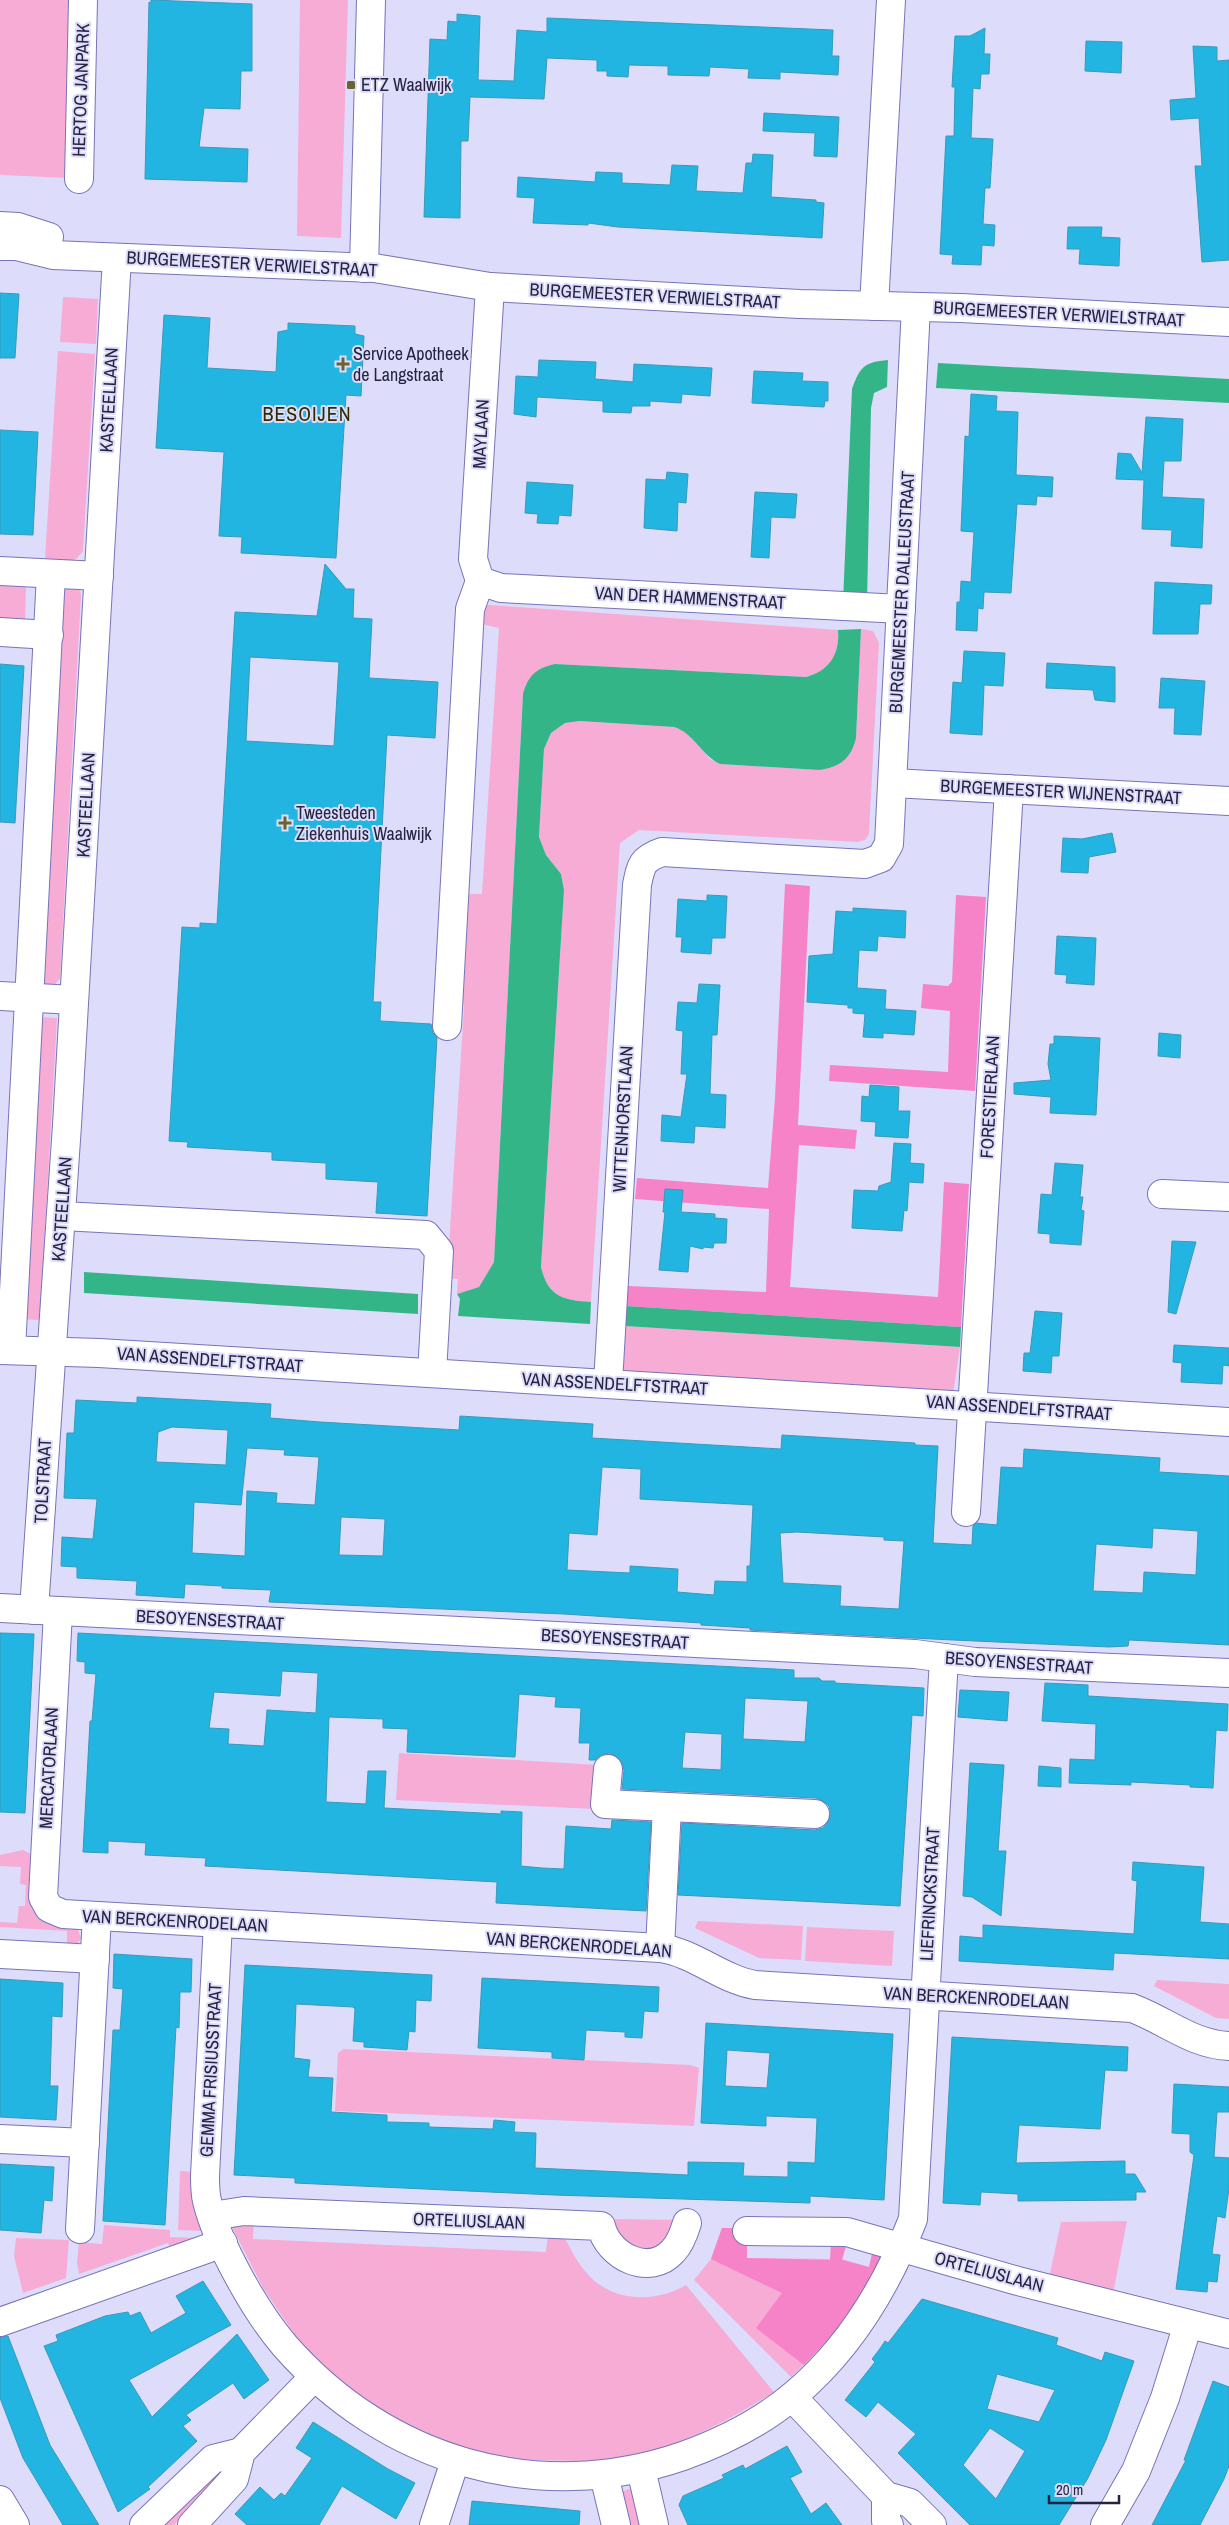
<svg xmlns="http://www.w3.org/2000/svg" width="1229" height="2525" font-family="'Archivo Narrow',sans-serif">
	<style>
		.green { fill: #f7acd6 }
		.forest { fill: #f682c7 }
		.water { fill: #34b588 }
		.building { fill: #23b5e2; stroke: #3899ba; fill-rule: evenodd }
		.lines { fill: none; stroke-linecap: round; stroke-linejoin: round }
		.minor-casing { stroke: #7774b7; stroke-width: 30 }
		.minor { stroke: #fff; stroke-width: 28 }
		.poi-dot { fill: #686431; stroke: #ddddfb; stroke-width: 2 }
		.labels { text-anchor: middle; stroke-width: 4; stroke-linejoin: round; paint-order: stroke }
		.poi-label { font-size: 18px; fill: #25233f; stroke: #ddddfb; text-anchor: start }
		.street-label { font-size: 18px; fill: #25233f; stroke: #ddddfb }
		.quarter-label { font-size: 20px; letter-spacing: 1px; fill: #2f2c01; stroke: #ddddfb }
	</style>
	<rect width="100%" height="100%" fill="#ddddfb"/>
	<g class="green">
		<path d="M0 0H72L70 178 0 175Z"/>
		<path d="M300 0H348L341 238 297 236Z"/>
		<path d="M63 297 98 299 96 344 60 342Z"/>
		<path d="M58 351 95 354 83 551C74 564 64 563 49 564L50 559H45Z"/>
		<path d="M0 583 26 585 25 625H0Z"/>
		<path d="M63 586 79 587 81 595 60 978 53 987 43 986Z"/>
		<path d="M477 604 838 630C840 653 830 671 806 677L555 664C534 668 533 676 523 694L494 1262 479 1287 457 1294 458 1279 447 1278 464 1007 460 984 465 894H482L499 628 477 623Z"/>
		<path d="M861 629 873 631 879 643 869 834 865 840 857 842 639 830 620 843 591 1302C563 1300 548 1297 541 1267L564 890 561 874 546 855 539 837 544 749 551 733 565 723 580 721 674 727 684 730 710 759 720 764 819 770 856 738Z"/>
		<path d="M38 1017 57 1018 40 1320 20 1319Z"/>
		<path d="M625 1326 960 1347 953 1394 621 1375Z"/>
		<path d="M399 1753 598 1765 595 1809 396 1800Z"/>
		<path d="M23 1850 33 1855C33 1871 27 1911 43 1919 52 1924 67 1925 77 1927L81 1938 77 1945 67 1947V1931L0 1927V1922L17 1923 19 1906H25L26 1885 20 1884 21 1867 0 1866V1855Z"/>
		<path d="M698 1921 803 1926 801 1960 759 1958 695 1928Z"/>
		<path d="M807 1927 894 1931 892 1966 805 1961Z"/>
		<path d="M1157 1980 1229 1984V2019L1216 2018 1154 1986Z"/>
		<path d="M344 2049 690 2065 699 2068 694 2126 335 2111 338 2053Z"/>
		<path d="M180 2171 197 2172 203 2221 202 2231 178 2230Z"/>
		<path d="M614 2219 678 2220 660 2249 631 2251 615 2233Z"/>
		<path d="M1127 2221 1113 2294 1049 2278 1061 2222Z"/>
		<path d="M254 2222 253 2239 546 2252 548 2234 563 2235C570 2247 576 2261 585 2271 609 2302 655 2304 686 2285L774 2392C735 2417 697 2437 653 2451L655 2457 585 2461 481 2459 382 2411 335 2384 295 2335 263 2288 231 2225Z"/>
		<path d="M104 2225 170 2230V2237L198 2238 171 2250 168 2243 79 2274 77 2262 79 2242 102 2244Z"/>
		<path d="M722 2228 747 2258 842 2259 869 2267 873 2250C873 2258 873 2269 871 2277 862 2307 814 2356 791 2377L694 2280 711 2259Z"/>
		<path d="M16 2238 69 2240 66 2278 23 2293 14 2256Z"/>
		<path d="M213 2474 219 2480 212 2491 203 2492 174 2525H155L160 2520H170L201 2491V2482Z"/>
		<path d="M629 2489H633L642 2504 637 2512 639 2525H630L620 2492Z"/>
	</g>
	<g class="forest">
		<path d="M785 884 810 886 798 1125 857 1130 855 1149 799 1145 790 1287 938 1297 944 1182 969 1184 961 1327 626 1306 628 1286 766 1292 769 1209 635 1199 637 1178 768 1188 775 1098Z"/>
		<path d="M956 895 986 897 975 1091 829 1081 830 1065 948 1072 950 1011 921 1008 923 984 948 986 952 982Z"/>
		<path d="M722 2228H737L747 2241V2258L830 2260 831 2242 847 2243 842 2260 869 2267 873 2250 885 2259 836 2331 804 2365 756 2328 782 2293 711 2259Z"/>
	</g>
	<g class="water">
		<path d="M888 360 887 387 874 393 871 408 867 604 843 602 852 389C860 367 864 362 888 360Z"/>
		<path d="M938 363 1229 379V403L936 388Z"/>
		<path d="M861 629 856 738C851 759 840 767 819 770L720 764C701 755 694 733 674 727L580 721 565 723 551 733 544 749 539 837 546 855 561 874 564 890 541 1267C548 1297 563 1300 591 1302L590 1324 458 1316 460 1299 457 1294 479 1287 494 1262 523 694C528 676 536 668 555 664L806 677C830 671 840 653 838 630Z"/>
		<path d="M84 1272 418 1294V1314L84 1293Z"/>
		<path d="M626 1306 961 1327 960 1347 625 1326Z"/>
	</g>
	<g class="building">
		<path d="M151 0 252 4V71H241L240 109 204 108 199 147 248 149 247 182 145 179 149 2 151 3Z"/>
		<path d="M457 14 480 16 478 80 514 81 517 30 547 32V18L833 30 832 56H839L838 75 780 72V79L748 78 749 69 710 67 709 76 668 75V66L629 65 628 77 607 76V71H597V60L547 58 544 99 470 97 468 141H461L460 218 424 217 430 39 447 40 448 21 457 22Z"/>
		<path d="M985 28 984 54H990L989 74H981L980 89 973 88 971 138 993 139 990 188H985L983 224 995 225 994 246 982 245 981 265 952 264 953 255 940 254 946 136H954L955 87H952L955 36H970Z"/>
		<path d="M1086 41 1122 42 1121 73 1085 71Z"/>
		<path d="M1193 46 1217 47V61L1229 60V260L1202 262 1195 166H1202L1199 118 1171 120 1170 100 1196 98Z"/>
		<path d="M764 113 839 117 837 157 814 156 815 133 763 131Z"/>
		<path d="M753 154 773 155 771 197 816 200V202L824 203 822 238 618 227 588 223V225L533 223 535 198 517 197 518 177 595 182 596 172 622 173V183L670 185 672 165 698 166 696 191 743 193 746 163H752Z"/>
		<path d="M1068 227H1102L1101 237 1120 238 1119 266 1079 264 1080 249H1067Z"/>
		<path d="M0 293 19 294 15 358H0Z"/>
		<path d="M164 315 210 318 207 368 276 372 278 332 288 330V323L355 326V334L364 336 361 396 346 395 336 558 241 553 242 537 219 536 224 452 156 448Z"/>
		<path d="M539 360 596 362 595 379 633 382 634 364 712 368 710 396 682 394 681 403 650 401V406H632L631 413 603 412V401L537 397 536 417 514 414 516 376 538 377Z"/>
		<path d="M754 371 803 373 802 381 828 382V401H825L824 407 752 403Z"/>
		<path d="M971 394 997 396 996 411 1018 412 1016 475 1053 477 1052 497 1037 496 1036 505 1017 504 1011 593 984 592 983 609 978 608 977 631 956 630 957 602H960L961 581 971 582 974 532 961 531 965 436 969 437Z"/>
		<path d="M1146 417 1183 419 1181 461H1164L1162 497 1204 499 1202 548 1171 546 1172 530 1142 529 1144 480 1116 479 1118 453 1131 454 1142 473Z"/>
		<path d="M0 430 38 432 33 535 0 534Z"/>
		<path d="M667 472 688 474 686 503 678 502 677 531 644 528 646 479 666 480Z"/>
		<path d="M527 482 573 485 571 516 559 515 558 524 537 523 538 514 525 513Z"/>
		<path d="M755 492 797 494 795 518 771 517 769 558 751 557Z"/>
		<path d="M325 564 346 589H354L353 618 372 619 369 678 438 682 435 738 387 735 373 1002H381L380 1021 431 1024 433 1033 437 1037 427 1216 376 1213 378 1182 326 1179V1163L272 1160V1152L187 1147 188 1142 169 1141 182 927 200 928V923L217 924 235 612 317 616ZM250 657 339 662 334 746 246 741Z"/>
		<path d="M1155 582 1212 585 1211 604H1200L1198 634H1153Z"/>
		<path d="M964 651 1005 653 1003 686 984 685 982 735 950 733 953 682 962 683Z"/>
		<path d="M1047 663 1115 667V702L1095 700 1093 690 1046 688Z"/>
		<path d="M0 664 24 666 15 823 0 822Z"/>
		<path d="M1161 678 1205 681 1201 735 1174 734 1175 708H1159Z"/>
		<path d="M1112 833 1116 852 1089 857 1088 873 1061 872 1063 838 1082 839Z"/>
		<path d="M707 895 727 896 725 938H712L711 954 681 952 682 937H676L678 899 707 901Z"/>
		<path d="M853 908 906 911 905 938 878 936 877 951 859 950 857 988 886 990 885 1009 916 1011 914 1035 883 1033V1038L863 1037 865 1014 853 1013V1008H848V1005L807 1002 809 956 833 954 836 911 853 912Z"/>
		<path d="M1057 936 1096 938 1094 985 1066 983 1067 975 1055 974Z"/>
		<path d="M699 984 720 985 717 1035H712L710 1094 726 1095 725 1128 695 1126 694 1143 661 1141 662 1115 681 1117 687 1074H681L683 1031 676 1030 678 1002 697 1003Z"/>
		<path d="M1159 1033 1181 1035 1180 1058 1158 1056Z"/>
		<path d="M1054 1036 1100 1038 1096 1115 1050 1113 1051 1097 1014 1094V1083L1051 1080 1048 1064 1050 1044H1054Z"/>
		<path d="M870 1085 899 1087 898 1111H910L908 1138 875 1136 876 1122 861 1121 862 1096 869 1097Z"/>
		<path d="M894 1143 911 1144 910 1163 924 1164 923 1183 909 1182 907 1211 904 1210 902 1231 852 1228 854 1190 878 1191 879 1186 891 1182Z"/>
		<path d="M1055 1163 1083 1165 1080 1197H1083L1081 1210 1084 1211 1081 1245 1050 1243V1234L1038 1233 1041 1194 1052 1195Z"/>
		<path d="M665 1189 683 1190 681 1212 715 1214V1218L727 1219 726 1243H714L713 1248 703 1247V1249L690 1246 688 1272 659 1270 665 1212H663Z"/>
		<path d="M1172 1241 1196 1242 1176 1314 1168 1312Z"/>
		<path d="M1035 1311 1062 1313 1059 1356H1052L1051 1373 1023 1371 1024 1353H1030Z"/>
		<path d="M1174 1345 1229 1348V1366L1223 1365 1222 1384 1181 1382 1182 1363 1173 1362Z"/>
		<path d="M137 1397 271 1404 270 1418 320 1422 459 1430 460 1416 593 1424 592 1438 781 1449 782 1435 915 1443V1445L938 1446 933 1543 972 1545 973 1526 976 1523 997 1525 1001 1467 1023 1468 1024 1449 1160 1458 1159 1472 1229 1476V1645L1129 1640 1128 1646 1109 1647 953 1640 750 1630V1628L701 1625V1623L564 1614 269 1602 271 1590 222 1588V1586L185 1584 184 1598 136 1595 137 1581 77 1578V1567L61 1566 62 1537 93 1539 97 1499 64 1498 67 1433H74L76 1400 137 1403ZM172 1427 228 1430 226 1465 156 1462 158 1432ZM247 1448 285 1450 284 1455 319 1457 315 1505 276 1503 277 1493 247 1491 245 1556 192 1553 194 1502 241 1505ZM602 1467 641 1469 640 1499 753 1505 750 1566H747V1582L715 1581 714 1595 677 1592 678 1569 630 1566V1573L567 1570 569 1533 597 1535ZM341 1517 385 1519 383 1556 339 1555ZM1153 1528 1198 1531 1196 1575 1144 1572 1143 1593 1093 1591 1096 1544 1152 1548ZM797 1532 884 1537V1540L904 1541 899 1609 840 1606 841 1586 783 1583 780 1533Z"/>
		<path d="M0 1633 34 1634 25 1813 0 1812Z"/>
		<path d="M78 1633 794 1670V1678H819L822 1681H835V1683L924 1688 923 1716 912 1715 900 1906 678 1895 682 1823 815 1830 823 1828 828 1822 831 1814 829 1806 823 1801 816 1798 622 1789 624 1770 622 1763 617 1757 609 1753 601 1755 595 1760H589L590 1743H579L581 1708 555 1707 556 1697 519 1694 515 1757 407 1752 408 1729 383 1728V1719L329 1717 326 1802 366 1804 368 1771H386L384 1808 501 1814V1811L522 1812 521 1866 542 1868 564 1869 566 1826 611 1829 612 1820 651 1822 646 1911 496 1903 497 1882 205 1866 206 1858 145 1855 146 1843 108 1841V1853L83 1852 90 1721H92L96 1674 85 1673V1662L77 1661ZM282 1671 318 1673 316 1713 267 1710 264 1746 228 1744 229 1729 209 1728 214 1692 280 1696ZM745 1698 808 1701 805 1742 743 1739ZM685 1732 722 1734 721 1770 682 1768Z"/>
		<path d="M1045 1683 1088 1685V1696L1228 1704 1227 1731 1216 1730 1213 1788 1190 1787V1785L1131 1782V1785L1069 1783 1070 1759 1095 1760 1096 1724 1042 1721Z"/>
		<path d="M960 1690 1009 1692 1007 1721 958 1717Z"/>
		<path d="M970 1763 1004 1765 998 1851H1006L1001 1916 972 1897 963 1896Z"/>
		<path d="M1039 1766 1061 1768V1787L1038 1786Z"/>
		<path d="M1133 1862 1204 1867 1200 1922 1229 1924V1959L1114 1953 1113 1970 959 1961 960 1936 983 1938V1925L1134 1934 1137 1881 1132 1880Z"/>
		<path d="M114 1954 192 1959 191 1992H180L179 2028 176 2027 165 2225 103 2221 113 2030H120L123 1989 113 1988Z"/>
		<path d="M245 1965 432 1975 431 2001 416 2000 415 2032 409 2031 407 2050 364 2047V2042L353 2041 355 2009 353 2007 296 2004 294 2058 310 2060 308 2077 333 2078 331 2112 387 2115V2122L429 2123V2127L493 2129 494 2120 515 2122 514 2132 536 2133 535 2168 688 2175V2162L744 2163 743 2176 788 2177V2162L815 2163 817 2118 766 2116V2126L701 2123 706 2023 893 2034 884 2200 810 2196V2203L554 2195 295 2183V2178L234 2175ZM727 2050 770 2053 767 2088 725 2086Z"/>
		<path d="M482 1978 659 1987 658 2012 644 2011 642 2038 625 2037V2032L586 2030 584 2060 552 2058V2052L478 2048Z"/>
		<path d="M0 1979 63 1983 62 2017 52 2016 50 2086H58L56 2120 0 2117Z"/>
		<path d="M952 2037 1128 2047 1127 2071 1105 2070 1100 2129 1019 2125 1016 2163 1125 2161V2174H1135L1146 2192H1136V2200L1018 2201V2194L981 2192 980 2205 943 2203Z"/>
		<path d="M1174 2084 1229 2087V2112H1217L1214 2157 1229 2158V2188L1225 2218 1217 2216 1212 2254 1220 2255 1217 2282 1208 2281 1207 2292 1176 2289 1194 2155 1190 2152V2134L1172 2133Z"/>
		<path d="M0 2164 54 2167 52 2201 44 2200 41 2233 0 2230Z"/>
		<path d="M203 2281 231 2325 129 2380 152 2417 237 2334 269 2380 244 2399 233 2383 186 2415 191 2420 183 2426 197 2441 148 2487 150 2489 118 2512 44 2346 58 2341 56 2335 105 2316 128 2312 130 2316 140 2312 151 2333 186 2313 176 2296Z"/>
		<path d="M922 2299 1058 2338 1056 2345 1102 2361 1105 2352 1134 2361 1106 2440 1088 2478 1059 2525H970L898 2453 916 2434 878 2402 866 2417 845 2400 875 2362 872 2359 879 2350 885 2341 888 2343ZM997 2374 1055 2390 1039 2422 987 2409ZM990 2428 1025 2451 996 2499 963 2465Z"/>
		<path d="M8 2336 50 2445 99 2525H63L23 2458 0 2398V2337Z"/>
		<path d="M1213 2381 1229 2387V2466L1224 2479 1200 2525H1152L1186 2460H1184Z"/>
		<path d="M313 2422 388 2469 415 2483 396 2519 342 2486 319 2525H247L235 2514 260 2487 274 2500 281 2493 285 2496 312 2458 296 2448Z"/>
		<path d="M787 2446 802 2472 790 2478 811 2514 826 2503 842 2525H688L679 2505 683 2496 724 2478 722 2475 743 2465 745 2469Z"/>
		<path d="M472 2501 580 2511 579 2525H469Z"/>
	</g>
	<g class="lines">
		<defs>
			<g id="minor">
				<path d="M79 179 83 0"/>
				<path d="M0 226 18 227 49 237"/>
				<path d="M0 246H16L53 255 374 268 490 287 800 304 961 308 1229 322"/>
				<path d="M364 268 371 0"/>
				<path d="M874 306 891 0"/>
				<path d="M0 571 99 576"/>
				<path d="M480 581 501 588 901 609"/>
				<path d="M480 581 473 559 490 287"/>
				<path d="M0 632 49 635"/>
				<path d="M893 783 1229 801"/>
				<path d="M0 996 74 1000"/>
				<path d="M447 1026 470 609 480 581"/>
				<path d="M1162 1194 1229 1197"/>
				<path d="M62 1216 426 1235 439 1251 432 1373"/>
				<path d="M0 1350 99 1353 1229 1422"/>
				<path d="M11 1350 51 574"/>
				<path d="M608 1383 637 885C641 865 642 859 662 852L865 864 881 858 889 844 916 307"/>
				<path d="M966 1512 1009 789"/>
				<path d="M0 1608 915 1654 975 1662 1229 1673"/>
				<path d="M34 1610 67 1125 117 258"/>
				<path d="M58 1612 43 1897 49 1908 63 1914 660 1948C695 1953 721 1979 755 1985L1132 2008C1167 2021 1191 2044 1229 2046"/>
				<path d="M608 1769 605 1804 815 1814"/>
				<path d="M218 1923 205 2176C205 2184 205 2193 207 2201 218 2245 255 2311 285 2346 386 2461 537 2506 683 2456 722 2442 762 2422 794 2395 850 2348 887 2286 913 2219L944 1658"/>
				<path d="M660 1948 667 1807"/>
				<path d="M0 1954 95 1959"/>
				<path d="M0 2139 85 2143"/>
				<path d="M212 2216 244 2211 601 2226C608 2257 650 2277 673 2251 680 2244 684 2233 687 2223"/>
				<path d="M80 2229 97 1916"/>
				<path d="M747 2231 847 2232 1018 2281 1229 2334"/>
				<path d="M0 2322 223 2243"/>
				<path d="M792 2397 886 2496 910 2503 932 2525"/>
				<path d="M641 2469 654 2525"/>
				<path d="M604 2475 616 2525"/>
				<path d="M886 2496V2521L889 2525"/>
				<path d="M0 2500 15 2525"/>
				<path d="M144 2525 213 2459 241 2452"/>
				<path d="M192 2525 234 2479 241 2452 314 2377"/>
				<path d="M434 2525 455 2461"/>
				<path d="M1105 2525 1136 2471 1165 2398 1188 2324"/>
			</g>
		</defs>
		<use href="#minor" class="minor-casing"/>
		<use href="#minor" class="minor"/>
	</g>
	<g class="poi-dot">
		<rect x="346" y="80" width="10" height="10" rx="2.5"/>
		<path d="M340.5 356.5h5v5h5v5h-5v5h-5v-5h-5v-5h5z"/>
		<path d="M282.5 815.5h5v5h5v5h-5v5h-5v-5h-5v-5h5z"/>
	</g>
	<g class="labels">
		<g class="poi-label">
			<text x="361" y="91">ETZ Waalwijk</text>
			<text x="353" y="360">Service Apotheek<tspan x="353" dy="21">de Langstraat</tspan></text>
			<text x="296" y="819">Tweesteden<tspan x="296" dy="21">Ziekenhuis Waalwijk</tspan></text>
		</g>
		<g class="street-label">
			<text transform="translate(81 90) rotate(-88)" y="6">HERTOG JANPARK</text>
			<text transform="translate(252 264) rotate(3)" y="6">BURGEMEESTER VERWIELSTRAAT</text>
			<text transform="translate(655 296) rotate(3)" y="6">BURGEMEESTER VERWIELSTRAAT</text>
			<text transform="translate(1059 314) rotate(3)" y="6">BURGEMEESTER VERWIELSTRAAT</text>
			<text transform="translate(109 400) rotate(-87)" y="6">KASTEELLAAN</text>
			<text transform="translate(481 434) rotate(-87)" y="6">MAYLAAN</text>
			<text transform="translate(902 592) rotate(-87)" y="6">BURGEMEESTER DALLEUSTRAAT</text>
			<text transform="translate(690 598) rotate(3)" y="6">VAN DER HAMMENSTRAAT</text>
			<text transform="translate(1061 792) rotate(3)" y="6">BURGEMEESTER WIJNENSTRAAT</text>
			<text transform="translate(86 805) rotate(-87)" y="6">KASTEELLAAN</text>
			<text transform="translate(990 1097) rotate(-87)" y="6">FORESTIERLAAN</text>
			<text transform="translate(623 1119) rotate(-87)" y="6">WITTENHORSTLAAN</text>
			<text transform="translate(62 1209) rotate(-86)" y="6">KASTEELLAAN</text>
			<text transform="translate(210 1360) rotate(4)" y="6">VAN ASSENDELFTSTRAAT</text>
			<text transform="translate(615 1384) rotate(3)" y="6">VAN ASSENDELFTSTRAAT</text>
			<text transform="translate(1019 1408) rotate(4)" y="6">VAN ASSENDELFTSTRAAT</text>
			<text transform="translate(43 1481) rotate(-87)" y="6">TOLSTRAAT</text>
			<text transform="translate(210 1620) rotate(3)" y="6">BESOYENSESTRAAT</text>
			<text transform="translate(615 1639) rotate(3)" y="6">BESOYENSESTRAAT</text>
			<text transform="translate(1019 1663) rotate(4)" y="6">BESOYENSESTRAAT</text>
			<text transform="translate(49 1768) rotate(-87)" y="6">MERCATORLAAN</text>
			<text transform="translate(930 1894) rotate(-87)" y="6">LIEFRINCKSTRAAT</text>
			<text transform="translate(175 1921) rotate(3)" y="6">VAN BERCKENRODELAAN</text>
			<text transform="translate(579 1945) rotate(4)" y="6">VAN BERCKENRODELAAN</text>
			<text transform="translate(976 1998) rotate(3)" y="6">VAN BERCKENRODELAAN</text>
			<text transform="translate(211 2070) rotate(-87)" y="6">GEMMA FRISIUSSTRAAT</text>
			<text transform="translate(469 2221) rotate(2)" y="6">ORTELIUSLAAN</text>
			<text transform="translate(989 2272) rotate(15)" y="6">ORTELIUSLAAN</text>
		</g>
		<g class="quarter-label">
			<text x="307" y="421">BESOIJEN</text>
		</g>
	</g>
	<path d="M1049 2495v8h70v-8" fill="none" stroke="#25233f" stroke-width="2.5"/>
	<text x="1056" y="2495" font-size="15" fill="#25233f" stroke="#ddddfb" stroke-width="4" paint-order="stroke">20 m</text>
</svg>
